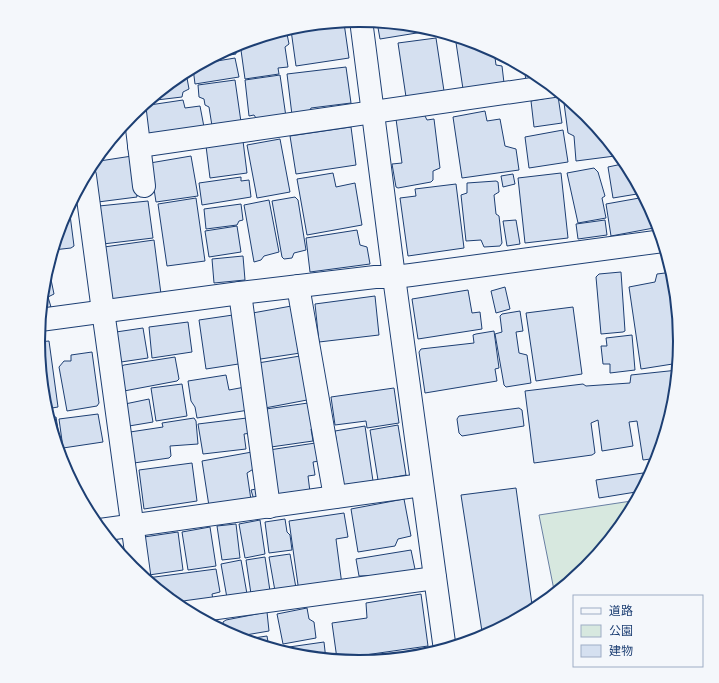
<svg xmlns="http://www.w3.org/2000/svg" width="719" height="683" font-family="Jost,'Noto Sans JP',sans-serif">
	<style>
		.green { fill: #d7e8df; stroke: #687fa3 }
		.building { fill: #d5e0f0; stroke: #1d3f73 }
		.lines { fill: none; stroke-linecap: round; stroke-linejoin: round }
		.minor-casing { stroke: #1d3f73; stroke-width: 24 }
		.minor { stroke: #f4f7fb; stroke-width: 22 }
		.rim { fill: none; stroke: #1d3f73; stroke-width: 2 }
	</style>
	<rect width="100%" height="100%" fill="#f4f7fb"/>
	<path class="green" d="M638 500 627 520 587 569 555 595 539 515Z"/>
	<g class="building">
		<path d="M377 22 422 26 435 30 380 39Z"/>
		<path d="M344 23 349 58 296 66 291 30Z"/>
		<path d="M286 29 289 44 285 47 288 67 278 68 279 74 245 79 240 43Z"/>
		<path d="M455 36 483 45 494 50 496 65 502 66 504 83 463 89Z"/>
		<path d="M436 38 444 91 406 97 398 43Z"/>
		<path d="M235 45 236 54 211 58Z"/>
		<path d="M235 58 239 77 195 84 193 68 199 64Z"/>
		<path d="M346 67 351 103 311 108 309 112 292 115 287 74Z"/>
		<path d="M532 71 538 74 539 83 526 84 525 72Z"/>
		<path d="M280 75 286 117 258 121 254 115 249 116 245 80Z"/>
		<path d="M185 76 187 78 189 89 183 92 182 97 148 101 177 77Z"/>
		<path d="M235 80 241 122 212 126 209 107 205 105 204 99 199 97 198 85Z"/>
		<path d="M558 96 562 123 534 127 531 101Z"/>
		<path d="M183 100 185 108 200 106 204 127 147 135 143 106Z"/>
		<path d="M572 102 587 114 615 148V156L576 161 574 136 568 133 564 103Z"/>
		<path d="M485 111 487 121 500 119 505 146 516 149 519 170 462 178 453 117Z"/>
		<path d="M424 114 427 120 434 119 440 168 433 171V180L431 182 398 188 396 187 392 164 402 163 396 119Z"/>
		<path d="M351 127 356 165 296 174 290 136Z"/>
		<path d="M563 130 568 162 529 168 525 137Z"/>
		<path d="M280 139 290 192 257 198 247 145Z"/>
		<path d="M243 141 247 173 210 178 206 146Z"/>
		<path d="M132 156 137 197 98 202 93 162Z"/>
		<path d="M191 156 198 196 156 202 150 163Z"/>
		<path d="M627 163 643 193 613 198 608 167Z"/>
		<path d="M594 168 598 172 605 196 602 198 606 218 578 223 567 173Z"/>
		<path d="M333 173 336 187 355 183 362 225 307 235 297 179Z"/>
		<path d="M561 173 568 238 525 243 518 178Z"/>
		<path d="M513 174 515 184 503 187 501 176Z"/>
		<path d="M241 177V181L249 180 251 197 202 205 199 183Z"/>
		<path d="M496 181 498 182 499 192 494 195 496 214 499 216 502 243 500 246 484 247 481 240 466 241 461 195 467 193V183Z"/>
		<path d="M456 184 464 248 408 256 400 198 416 196 415 189Z"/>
		<path d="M295 197 298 200 306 250 294 253 292 258 284 259 282 257 272 201Z"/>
		<path d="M645 197 657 219 659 227 611 236 606 204Z"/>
		<path d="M196 198 205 261 167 266 158 204Z"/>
		<path d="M269 200 279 252 264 256 261 260 254 262 244 205Z"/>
		<path d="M148 201 153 238 103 244 99 206Z"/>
		<path d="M241 204 243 220 239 221 237 225 206 229 204 209Z"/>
		<path d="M69 207 74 246 71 248 53 250 63 218Z"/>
		<path d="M516 220 520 244 507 246 503 221Z"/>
		<path d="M605 220 607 235 578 239 576 224Z"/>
		<path d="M237 226 241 252 209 257 205 231Z"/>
		<path d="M357 230 360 245 367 247 370 264 310 272 306 238Z"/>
		<path d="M154 240 161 294 111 301 104 247Z"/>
		<path d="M243 256 245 280 214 283 212 259Z"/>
		<path d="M48 265 54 294 48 297 51 307 41 309 44 279Z"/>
		<path d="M621 272 625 331 623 332 601 334 596 277 599 274Z"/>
		<path d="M673 272 675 279 681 342 679 363 641 369 629 287 655 282 657 274Z"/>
		<path d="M505 287 510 309 496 313 491 291Z"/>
		<path d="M468 290 472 313 480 312 482 329 418 339 412 299Z"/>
		<path d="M375 296 379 335 319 342 315 304Z"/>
		<path d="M297 305 307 352 254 360 247 314Z"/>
		<path d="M573 307 582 374 536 381 526 313Z"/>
		<path d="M520 311 523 331 516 332 519 353 527 355 531 383 506 387 504 385 495 334 502 332 500 316 502 314Z"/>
		<path d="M233 315 245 363 206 369 199 320Z"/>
		<path d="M188 322 192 352 152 358 149 327Z"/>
		<path d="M143 328 148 358 121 362 116 332Z"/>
		<path d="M494 331 499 368 495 369 497 381 425 393 419 352 421 349 474 343 473 335 476 334Z"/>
		<path d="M632 335 635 370 610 373V364H603L601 346H607L606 338Z"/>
		<path d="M49 341 58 407 46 409 44 404 38 342Z"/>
		<path d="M92 352 99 403 97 406 67 411 59 367 64 361H71V355Z"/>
		<path d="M300 356 307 400 265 408 258 363Z"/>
		<path d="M175 357 179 379 177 381 124 391 120 367 124 365Z"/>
		<path d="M678 370 675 404 658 458 643 460 637 421 629 422 633 446 602 451 598 420 591 423 595 453 592 455 534 463 525 391 583 384 586 386 630 383 631 375Z"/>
		<path d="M226 375 229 390 245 387 249 410 197 418 195 407 191 401 188 381Z"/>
		<path d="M182 384 187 416 156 421 151 388Z"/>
		<path d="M394 388 399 423 367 428 366 421 335 425 331 397Z"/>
		<path d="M149 399 153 422 129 426 125 404Z"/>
		<path d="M315 402 319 428 311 429 313 441 264 448 259 410Z"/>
		<path d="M519 408 522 410 524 426 462 436 459 433 457 419 459 416Z"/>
		<path d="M98 414 103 442 63 448 59 419Z"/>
		<path d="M56 417 61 448H58L48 418Z"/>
		<path d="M255 417 258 432 244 434 246 449 203 454 198 424Z"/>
		<path d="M194 418 196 421 198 444 170 446 171 456 169 458 134 463 130 432 163 427 162 423Z"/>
		<path d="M398 425 406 475 378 480 370 430Z"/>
		<path d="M365 426 373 481 342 485 335 431Z"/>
		<path d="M322 442 325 460 313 462 315 475 308 476 310 492 276 497 269 450Z"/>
		<path d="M252 452 255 468 247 473 251 500 209 506 202 461Z"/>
		<path d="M192 463 197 501 144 509 139 470Z"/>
		<path d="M643 473 646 485 642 491 599 498 596 480Z"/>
		<path d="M261 488 263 498 254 500 251 490Z"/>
		<path d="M516 488 533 612 483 638 461 495Z"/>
		<path d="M404 499 411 536 398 539 395 546 358 552 351 509Z"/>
		<path d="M344 513 348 537 336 539 342 585 299 592 289 521Z"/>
		<path d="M285 519 287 532 290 535 292 550 269 553 265 522Z"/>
		<path d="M260 520 265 554 245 558 239 524Z"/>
		<path d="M236 524 240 558 222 560 217 526Z"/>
		<path d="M210 527 216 566 188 570 182 532Z"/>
		<path d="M178 532 183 570 149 575 144 537Z"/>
		<path d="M411 550 416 574 359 576 356 559Z"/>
		<path d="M290 554 296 588 275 591 269 557Z"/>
		<path d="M265 557 270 591 251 594 246 560Z"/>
		<path d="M241 560 247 594 227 598 221 564Z"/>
		<path d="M216 569 220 592 212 594 213 600 177 605 147 581V578Z"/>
		<path d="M421 594 428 646 337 659 332 623 367 618 366 603Z"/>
		<path d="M307 608 309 619 314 622 316 638 283 644 277 614Z"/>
		<path d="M267 612 269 631 234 637 224 632 223 622 226 620Z"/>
		<path d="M267 636 269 648 240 640Z"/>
		<path d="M324 642 326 660 297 657 283 653 282 648Z"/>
		<path d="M411 656 412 658 377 661Z"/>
		<path d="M358 657 359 663 335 661Z"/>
	</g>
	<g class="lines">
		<defs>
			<g id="minor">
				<path d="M361 20 394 277 445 650"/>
				<path d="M135 112 144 186"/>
				<path d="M139 146 553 86"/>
				<path d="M85 176 103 311 106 332 139 574"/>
				<path d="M298 286 335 497"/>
				<path d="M240 293 269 507"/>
				<path d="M40 320 240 293 375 277H394L411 275 663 241"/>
				<path d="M100 530 422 485"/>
				<path d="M188 612 435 578"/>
			</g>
		</defs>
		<use href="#minor" class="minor-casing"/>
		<use href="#minor" class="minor"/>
	</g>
	<path d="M0 0H719V683H0ZM45 341a314 314 0 1 1 628 0a314 314 0 1 1-628 0Z" fill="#f4f7fb" fill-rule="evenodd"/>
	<path class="rim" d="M45 341a314 314 0 1 1 628 0a314 314 0 1 1-628 0Z"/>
	<rect x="573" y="595" width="130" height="72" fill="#f4f7fb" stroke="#9eadc5"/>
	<rect x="581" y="608" width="20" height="6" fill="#f4f7fb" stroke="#9eadc5"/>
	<text x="609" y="615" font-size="12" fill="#1d3f73">道路</text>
	<rect x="581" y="625" width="20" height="12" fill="#d7e8df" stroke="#9eadc5"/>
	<text x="609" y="635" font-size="12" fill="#1d3f73">公園</text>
	<rect x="581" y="645" width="20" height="12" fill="#d5e0f0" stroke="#9eadc5"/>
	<text x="609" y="655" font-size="12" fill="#1d3f73">建物</text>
</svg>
